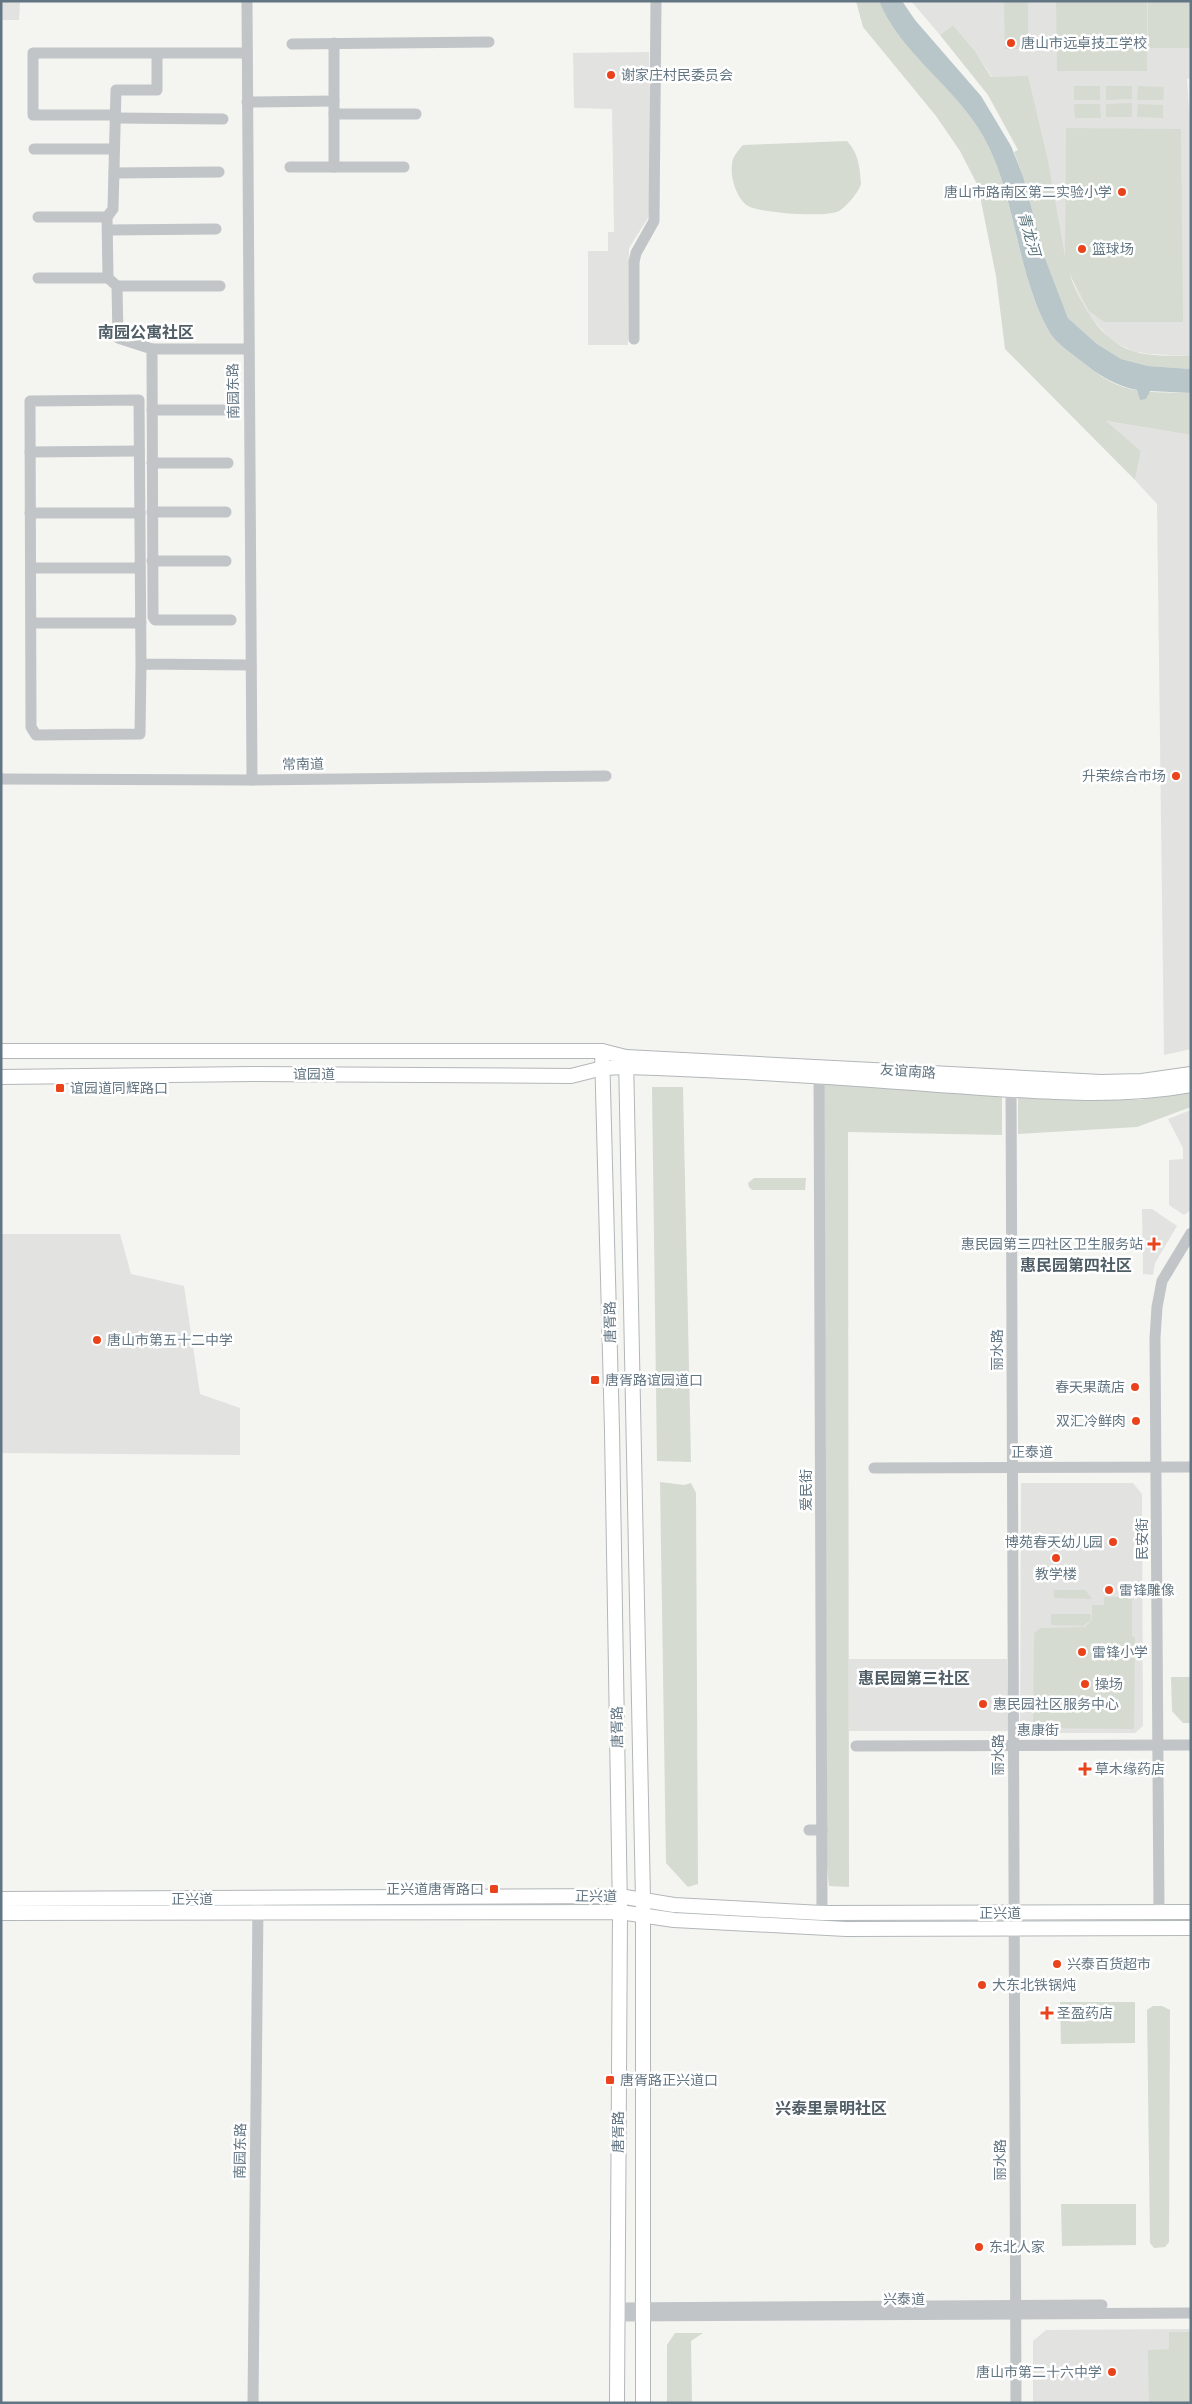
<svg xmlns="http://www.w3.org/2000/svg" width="1192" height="2404" font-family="'Asap Condensed','Noto Sans SC',sans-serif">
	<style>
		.built { fill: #e2e3e1 }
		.green { fill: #d5dbd1 }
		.water { fill: #b8c5c9 }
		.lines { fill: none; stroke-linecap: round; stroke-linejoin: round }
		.major-casing { stroke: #b2b7ba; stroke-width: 16 }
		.minor { stroke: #c1c5c8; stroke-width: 11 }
		.major { stroke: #fff; stroke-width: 14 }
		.poi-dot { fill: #ea431b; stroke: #fff; stroke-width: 2 }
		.labels { text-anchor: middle; stroke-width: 5; stroke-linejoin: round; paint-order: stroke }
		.poi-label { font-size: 14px; fill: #627582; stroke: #fff; text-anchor: start }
		.street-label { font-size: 14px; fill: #627582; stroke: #fff }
		.water-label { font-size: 15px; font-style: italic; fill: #5e7880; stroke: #fff }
		.quarter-label { font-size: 16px; font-weight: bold; fill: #505e67; stroke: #fff }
	</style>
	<rect width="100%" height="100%" fill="#f4f4f0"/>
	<g class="built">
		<path d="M1 1H72L20 2 19 20H1Z"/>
		<path d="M911 1H1191V78L1187 79 1191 136V356L1149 354 1133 351 1112 341 1086 312 1065 262 1049 165 975 51 953 25 940 35Z"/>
		<path d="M649 52V211L648 218 629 248 628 345H588V251H608V232H614L612 109 574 108 573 53Z"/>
		<path d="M1105 421 1191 435V1049L1164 1055 1157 504 1135 480 1141 451Z"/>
		<path d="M1191 1110V1210L1184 1215 1169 1205V1160L1183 1159V1148L1168 1119Z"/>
		<path d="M1142 1209H1152L1177 1226 1155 1263 1153 1275 1143 1274Z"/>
		<path d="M2 1234H120L131 1274 184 1286 200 1394 240 1408V1455L1 1453Z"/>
		<path d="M1021 1483H1133L1142 1494 1143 1726 1135 1733H1020Z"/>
		<path d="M849 1659H1007L1009 1731H849Z"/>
		<path d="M1191 2329V2403H1033V2341L1046 2330Z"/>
	</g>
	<g class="green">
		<path d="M856 1H879C904 53 955 86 983 136 1017 196 1015 273 1050 333 1057 344 1071 353 1081 361 1093 371 1108 382 1123 387 1144 394 1169 392 1191 393V435L1106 421 1141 451 1135 480 1005 349 996 276 978 186 960 151 936 116 863 27Z"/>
		<path d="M1004 1H1028V49H1005Z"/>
		<path d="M1056 1H1147V71H1057Z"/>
		<rect x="1148" y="1" width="43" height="47"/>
		<path d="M953 25 975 51 991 77 1028 76 1049 165 1065 257 1066 128 1181 129 1183 322H1104L1089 311 1069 273C1081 304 1099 340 1133 351 1151 357 1172 355 1191 356V369L1148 366 1121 359 1097 344 1068 318 1045 258 1023 176 1014 152 1018 150 988 95 940 35Z"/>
		<rect x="1074" y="86" width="26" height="14"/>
		<path d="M1106 86H1132V99L1106 100Z"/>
		<path d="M1138 86 1164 87 1163 100H1137Z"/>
		<path d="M1132 103V117H1106V104Z"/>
		<path d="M1074 104H1100L1101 118H1075Z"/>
		<path d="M1138 104 1163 105V118L1137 117Z"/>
		<path d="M847 141C856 151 858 159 860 172 860 176 861 181 861 184 859 192 846 207 839 211 826 218 761 213 748 206 737 199 730 178 732 165 732 157 738 151 743 145Z"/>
		<path d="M824 1084 1002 1095V1135L848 1132 849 1887 829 1886 827 1866Z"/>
		<path d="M652 1087H683L691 1462 657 1461Z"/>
		<path d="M1191 1091V1107L1137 1127 1018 1134V1097L1140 1100Z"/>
		<path d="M754 1178H806L805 1190H752L749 1187 748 1183Z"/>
		<path d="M660 1482 684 1485 691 1483 696 1493 698 1884 688 1887 666 1863Z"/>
		<path d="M1048 1566H1076V1570L1067 1576 1048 1578Z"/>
		<path d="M1054 1590H1085L1092 1599 1054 1598Z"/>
		<path d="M1104 1597H1132V1636L1135 1637 1134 1729 1033 1728 1034 1633 1041 1628 1085 1627 1092 1620V1605H1104Z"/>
		<path d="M1051 1614H1091V1620L1083 1626 1051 1625Z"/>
		<path d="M1171 1677H1191V1723H1183L1172 1711Z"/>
		<path d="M1060 2002H1135V2043L1061 2044Z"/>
		<path d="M1153 2006H1162L1170 2010 1169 2242 1165 2247 1154 2248 1150 2243 1147 2010Z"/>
		<path d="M1061 2204H1136V2245L1062 2246Z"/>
		<path d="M1169 2332H1191V2403H1149L1148 2350 1169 2349Z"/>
		<path d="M675 2333H703L691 2341 692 2403H667V2345Z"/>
	</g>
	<path class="water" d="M879 1H902L915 20 981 96 1011 146 1023 176 1045 258 1068 318 1097 344 1121 359 1148 366 1191 369V393L1150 391 1146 399 1140 400 1137 390C1116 386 1098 375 1081 361 1071 353 1057 344 1050 333 1015 272 1017 196 983 136 955 86 901 54 879 1Z"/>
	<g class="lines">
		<defs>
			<g id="major">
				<path d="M1 1051H602L626 1057 1101 1082 1142 1081 1191 1074"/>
				<path d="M602 1051 612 1430 620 1912 617 2403"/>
				<path d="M626 1057 643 1900V2403"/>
				<path d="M1 1077 253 1074 571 1076 603 1068 626 1067C730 1070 834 1077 938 1085 1021 1090 1109 1100 1191 1085"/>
				<path d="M1 1899 619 1896 674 1905 822 1913 1191 1912"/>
				<path d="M1 1913 620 1912 674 1920 846 1929 1191 1928"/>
			</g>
		</defs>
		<use href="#major" class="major-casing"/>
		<g class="minor">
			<path d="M247 1 252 780"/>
			<path d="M334 43V167"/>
			<path d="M292 44 489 42"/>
			<path d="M247 102 334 101"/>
			<path d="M334 114H416"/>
			<path d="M115 115H33V53H247"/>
			<path d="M115 118 223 119"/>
			<path d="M34 149H114"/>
			<path d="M290 167H404"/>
			<path d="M114 173 219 172"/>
			<path d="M38 217H107L113 209 116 90H157V54"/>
			<path d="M107 217 108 278 117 286 118 338 152 349 153 617 155 620H231"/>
			<path d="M108 230 216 229"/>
			<path d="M38 278H108"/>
			<path d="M117 286H220"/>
			<path d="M634 339V262L636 253 654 221 656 1"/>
			<path d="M152 349H248"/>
			<path d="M152 410H230"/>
			<path d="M30 452 139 451"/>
			<path d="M152 463H228"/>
			<path d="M152 512H226"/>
			<path d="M30 513H140"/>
			<path d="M152 561H226"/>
			<path d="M31 568H140"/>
			<path d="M31 623H141"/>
			<path d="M141 664 140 734 36 735 31 727 30 401 139 400 141 664 251 665"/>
			<path d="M1 779 252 780 606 776"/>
			<path d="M819 1068 822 1913"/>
			<path d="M1011 1082 1016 2403"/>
			<path d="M874 1468 1191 1467"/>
			<path d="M856 1746 1191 1745"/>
			<path d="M809 1830H822"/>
			<path d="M1159 1912 1155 1338 1157 1307 1162 1281 1191 1233"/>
			<path d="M617 2308 1102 2305"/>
			<path d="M617 2316 1191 2313"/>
			<path d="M253 2403 258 1905"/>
		</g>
		<use href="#major" class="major"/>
	</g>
	<g class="poi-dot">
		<circle cx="1011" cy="43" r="5"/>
		<circle cx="611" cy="75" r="5"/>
		<circle cx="1122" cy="192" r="5"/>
		<circle cx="1082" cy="249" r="5"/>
		<circle cx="1176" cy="776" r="5"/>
		<rect x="55" y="1083" width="10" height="10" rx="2.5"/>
		<path d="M1151.5 1236.5h5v5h5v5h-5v5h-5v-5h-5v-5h5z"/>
		<circle cx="97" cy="1340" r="5"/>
		<rect x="590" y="1375" width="10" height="10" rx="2.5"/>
		<circle cx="1135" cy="1387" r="5"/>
		<circle cx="1136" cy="1421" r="5"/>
		<circle cx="1113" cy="1542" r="5"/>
		<circle cx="1056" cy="1558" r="5"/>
		<circle cx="1109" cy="1590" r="5"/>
		<circle cx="1082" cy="1652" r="5"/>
		<circle cx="1085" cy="1684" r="5"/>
		<circle cx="983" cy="1704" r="5"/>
		<path d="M1082.5 1761.5h5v5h5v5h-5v5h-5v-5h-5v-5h5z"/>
		<rect x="489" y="1884" width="10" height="10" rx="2.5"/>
		<circle cx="1057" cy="1964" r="5"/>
		<circle cx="982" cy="1985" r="5"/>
		<path d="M1044.5 2005.5h5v5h5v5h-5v5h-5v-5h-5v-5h5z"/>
		<rect x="605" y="2075" width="10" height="10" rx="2.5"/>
		<circle cx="979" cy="2247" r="5"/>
		<circle cx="1112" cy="2372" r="5"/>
	</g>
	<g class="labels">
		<g class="poi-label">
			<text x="1021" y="48">唐山市远卓技工学校</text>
			<text x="621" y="80">谢家庄村民委员会</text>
			<text x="1112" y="197" text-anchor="end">唐山市路南区第二实验小学</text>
			<text x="1092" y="254">篮球场</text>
			<text x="1166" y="781" text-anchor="end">升荣综合市场</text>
			<text x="70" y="1093">谊园道同辉路口</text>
			<text x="1143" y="1249" text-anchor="end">惠民园第三四社区卫生服务站</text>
			<text x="107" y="1345">唐山市第五十二中学</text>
			<text x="605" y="1385">唐胥路谊园道口</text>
			<text x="1125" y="1392" text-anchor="end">春天果蔬店</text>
			<text x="1126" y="1426" text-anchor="end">双汇冷鲜肉</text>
			<text x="1103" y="1547" text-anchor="end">博苑春天幼儿园</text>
			<text x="1056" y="1579" text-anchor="middle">教学楼</text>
			<text x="1119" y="1595">雷锋雕像</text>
			<text x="1092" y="1657">雷锋小学</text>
			<text x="1095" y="1689">操场</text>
			<text x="993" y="1709">惠民园社区服务中心</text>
			<text x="1095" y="1774">草木缘药店</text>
			<text x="484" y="1894" text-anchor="end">正兴道唐胥路口</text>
			<text x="1067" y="1969">兴泰百货超市</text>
			<text x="992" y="1990">大东北铁锅炖</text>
			<text x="1057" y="2018">圣盈药店</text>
			<text x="620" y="2085">唐胥路正兴道口</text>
			<text x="989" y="2252">东北人家</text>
			<text x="1102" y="2377" text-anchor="end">唐山市第二十六中学</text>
		</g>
		<g class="street-label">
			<text transform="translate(233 391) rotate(-91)" y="5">南园东路</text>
			<text transform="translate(303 764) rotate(-1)" y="5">常南道</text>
			<text transform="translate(908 1071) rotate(4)" y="5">友谊南路</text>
			<text x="314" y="1079">谊园道</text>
			<text transform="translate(610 1322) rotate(-91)" y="5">唐胥路</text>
			<text transform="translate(997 1350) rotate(-90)" y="5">丽水路</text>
			<text x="1032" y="1457">正泰道</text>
			<text transform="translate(806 1490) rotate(-90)" y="5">爱民街</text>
			<text transform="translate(1142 1539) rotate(-90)" y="5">民安街</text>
			<text transform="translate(617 1727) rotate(-91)" y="5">唐胥路</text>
			<text x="1038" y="1735">惠康街</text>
			<text transform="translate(998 1755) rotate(-90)" y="5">丽水路</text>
			<text transform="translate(596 1896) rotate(1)" y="5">正兴道</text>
			<text x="192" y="1904">正兴道</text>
			<text x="1000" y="1918">正兴道</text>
			<text transform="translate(618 2132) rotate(-90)" y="5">唐胥路</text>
			<text transform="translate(240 2151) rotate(-89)" y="5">南园东路</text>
			<text transform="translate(1000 2160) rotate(-90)" y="5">丽水路</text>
			<text x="904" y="2304">兴泰道</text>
		</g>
		<g class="water-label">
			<text transform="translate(1029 234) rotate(74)" y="5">青龙河</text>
		</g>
		<g class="quarter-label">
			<text x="146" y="338">南园公寓社区</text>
			<text x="1076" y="1271">惠民园第四社区</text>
			<text x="914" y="1684">惠民园第三社区</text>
			<text x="831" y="2114">兴泰里景明社区</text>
		</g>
	</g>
	<rect width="1192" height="2404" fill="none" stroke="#627582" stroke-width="5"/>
</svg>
